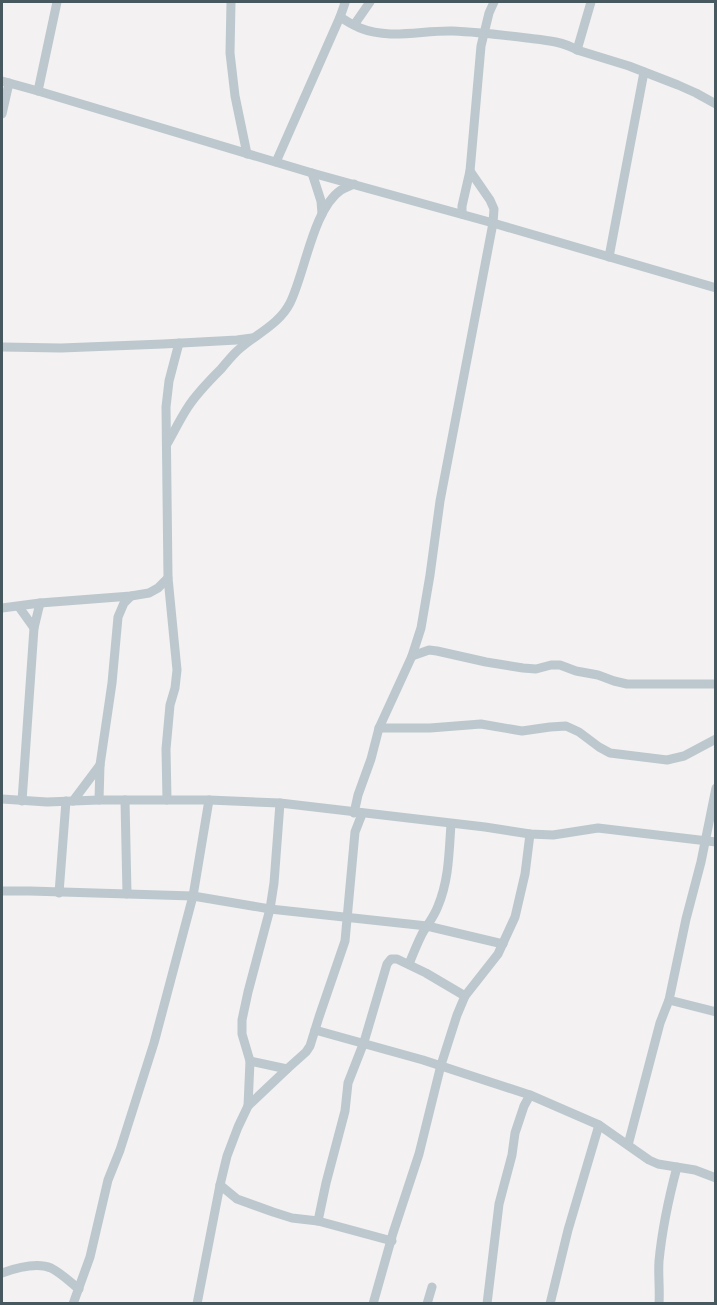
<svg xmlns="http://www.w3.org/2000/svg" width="717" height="1305" font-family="Roboto,sans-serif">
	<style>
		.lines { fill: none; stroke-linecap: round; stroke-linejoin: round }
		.minor { stroke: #bcc8ce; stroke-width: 9 }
	</style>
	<rect width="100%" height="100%" fill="#f3f1f1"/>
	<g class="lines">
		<g class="minor">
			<path d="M231 2 230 53 235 96 247 154"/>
			<path d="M340 17C346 21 353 25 360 28 390 40 422 30 453 31 478 32 503 35 527 38 544 40 562 41 577 50L629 66 678 85 696 93 716 104"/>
			<path d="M354 25 370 2"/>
			<path d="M577 50 591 2"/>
			<path d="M2 81 38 91 312 173 493 223 716 288"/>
			<path d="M38 91 57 2"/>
			<path d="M2 114 9 83"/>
			<path d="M276 162 340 17 345 3 344 2"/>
			<path d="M312 173 321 201 322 214"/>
			<path d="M462 214V206L470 171 481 46 489 13 494 2"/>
			<path d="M609 257 644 72"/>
			<path d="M2 347 61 348 163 344 237 340 252 338"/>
			<path d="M167 444C174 432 180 419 188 407 197 393 209 381 221 369 226 363 231 357 236 352 254 335 279 325 290 303 305 273 313 209 341 190 345 188 350 186 354 184"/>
			<path d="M19 607 34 628"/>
			<path d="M2 608 40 603 131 596 149 593 158 588 168 578"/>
			<path d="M412 656 429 650 437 651 486 662 523 668 536 669 551 665H560L576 671 598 675 614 681 627 684H716"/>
			<path d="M379 728H430L481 724 522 731 550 727 566 726 579 732 599 747 610 753 667 760 684 756 716 739"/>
			<path d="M2 799 47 802 99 800H209L280 803 485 827 530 834 553 835 598 828 716 842"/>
			<path d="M99 800 100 765 112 683 118 617 124 603 131 596"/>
			<path d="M125 800 127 894"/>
			<path d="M167 800 166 749 170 705 175 688 177 670 168 578 166 407 169 381 179 343"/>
			<path d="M22 801 34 628 40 603"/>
			<path d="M73 801 100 765"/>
			<path d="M354 813 358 795 371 759 379 728 412 656 421 628 430 575 440 501 493 223 494 209 490 200 470 171"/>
			<path d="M2 891H30L193 896 270 909 427 926 503 944"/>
			<path d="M59 893 66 801"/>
			<path d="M409 964C413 954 417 944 422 934 427 925 434 917 438 906 449 880 449 852 451 824"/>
			<path d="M669 1000 716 1012"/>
			<path d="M315 1030 423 1060 530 1095 599 1125 649 1160 658 1164 695 1170 716 1178"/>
			<path d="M250 1061 287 1069"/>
			<path d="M248 1106 250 1061 242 1034V1020L248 992 270 909 274 883 280 803"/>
			<path d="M628 1145 660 1023 669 1000 686 919 701 862 716 788"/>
			<path d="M220 1185 237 1199 273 1212 292 1218 318 1221 392 1241"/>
			<path d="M318 1221 326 1183 345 1111 348 1083 364 1042 387 964 391 959H397L426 973 465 996"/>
			<path d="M2 1273C16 1268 36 1262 51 1268 61 1273 70 1282 79 1289"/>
			<path d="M73 1304 90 1257 108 1180 120 1150 154 1043 193 896 209 800"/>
			<path d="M197 1304 220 1185 227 1156 238 1127 248 1106 287 1069 306 1052 310 1046 319 1017 345 941 355 832 362 814"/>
			<path d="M373 1304 393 1233 419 1154 441 1065 457 1015 465 996 498 954 515 917 525 874 530 834"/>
			<path d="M427 1304 432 1287"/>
			<path d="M487 1304 499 1204 512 1155 515 1133 524 1106 530 1095"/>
			<path d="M550 1304 568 1230 599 1125"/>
			<path d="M659 1304C660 1289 658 1275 659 1261 662 1230 669 1197 677 1167"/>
		</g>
	</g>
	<rect width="717" height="1305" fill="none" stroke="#48585f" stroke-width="6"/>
</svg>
